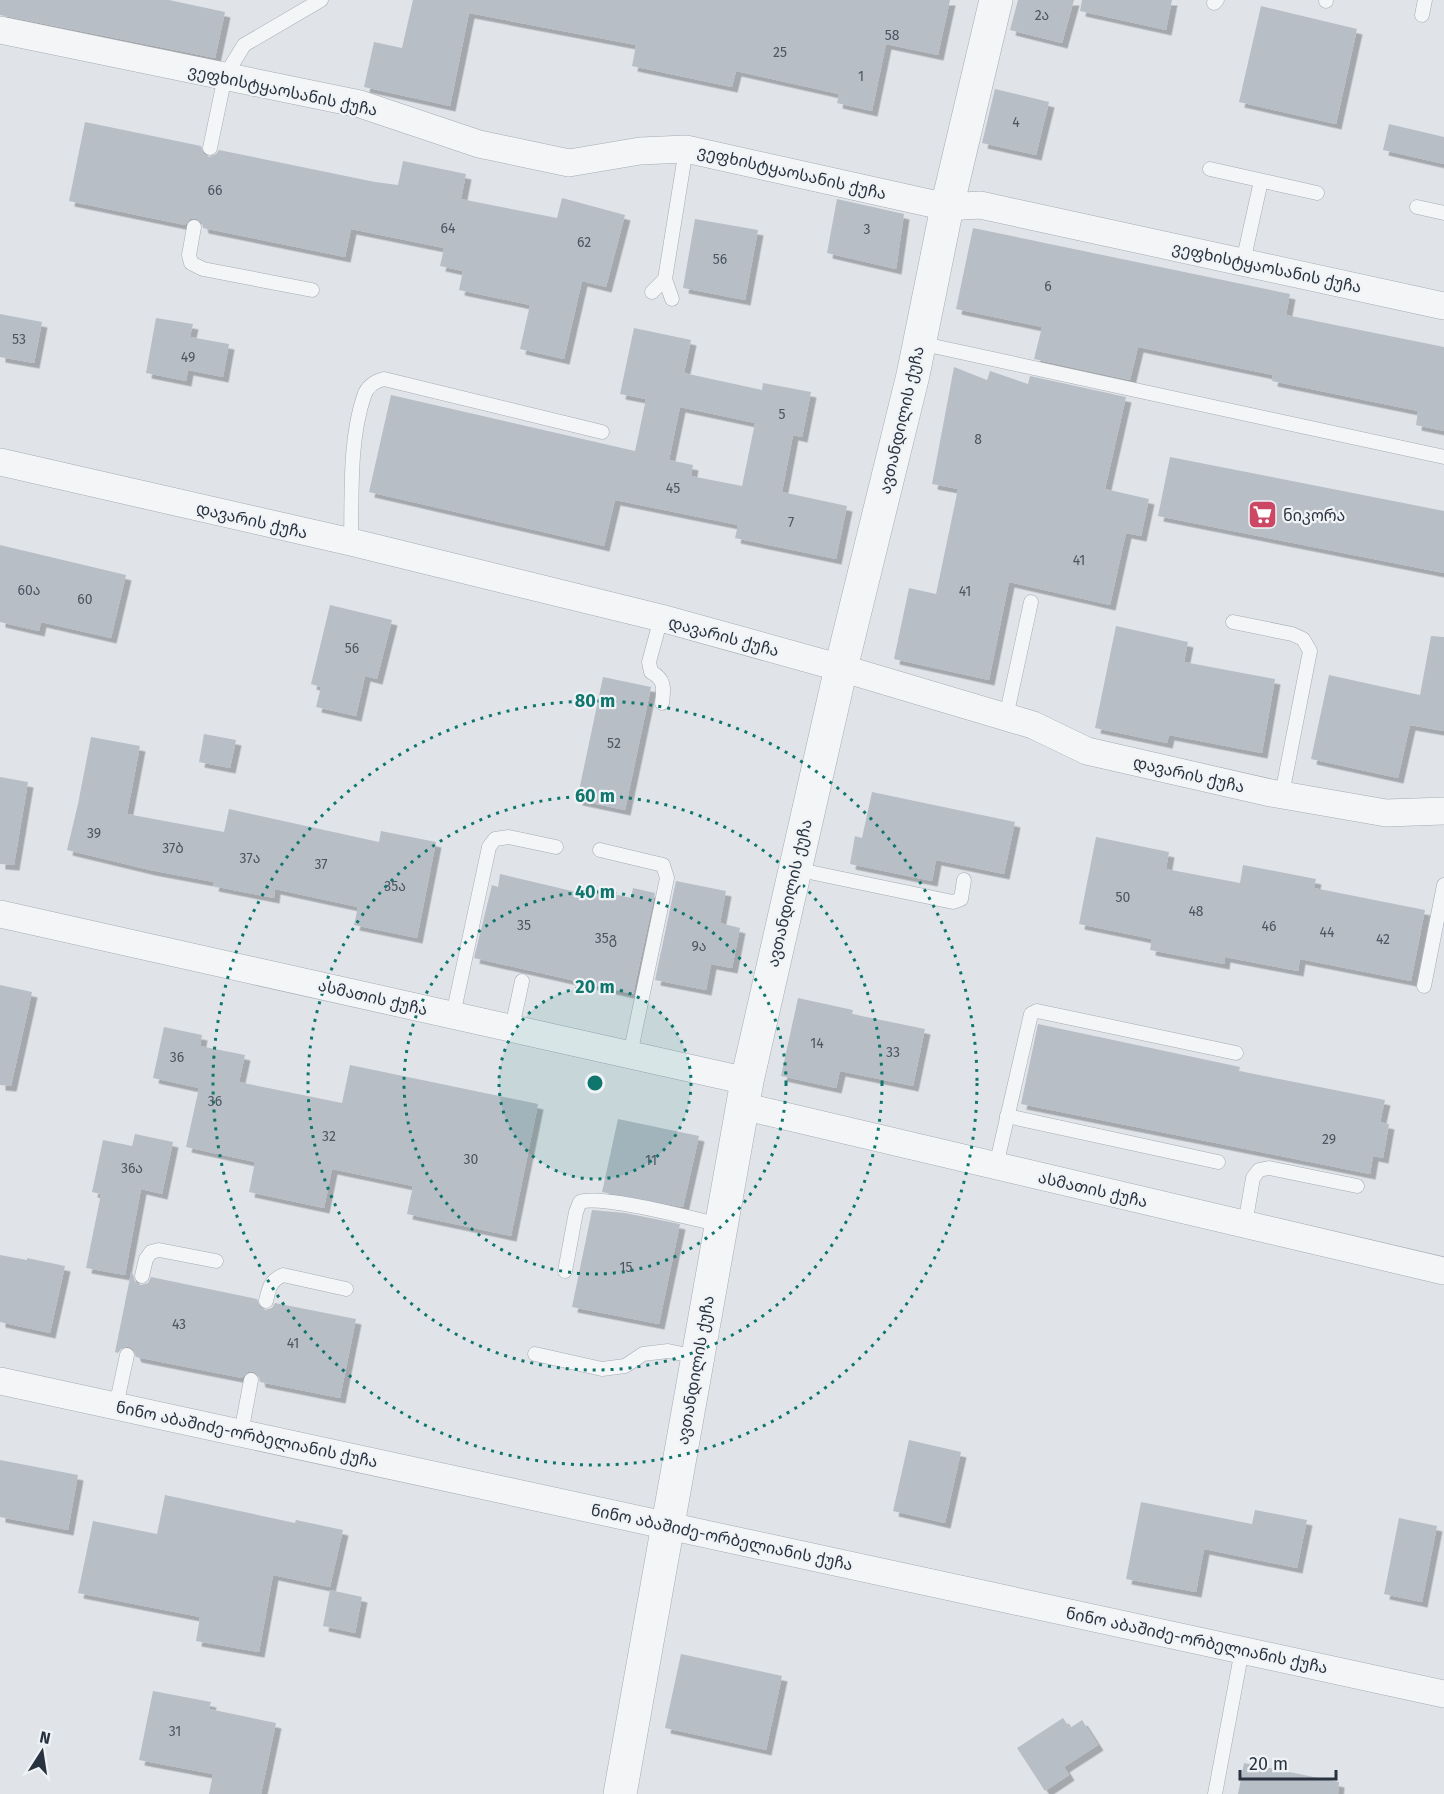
<svg xmlns="http://www.w3.org/2000/svg" width="1444" height="1794" font-family="'Fira Sans','Noto Sans Georgian',sans-serif">
	<style>
		.building { fill: #b7bec6; fill-rule: evenodd; filter: url(#shadow) }
		.lines { fill: none; stroke-linecap: round; stroke-linejoin: round }
		.service-casing { stroke: #a5abb3; stroke-width: 15 }
		.minor-casing { stroke: #a5abb3; stroke-width: 28 }
		.tertiary-casing { stroke: #a5abb3; stroke-width: 34 }
		.service { stroke: #f3f5f7; stroke-width: 14 }
		.minor { stroke: #f3f5f7; stroke-width: 27 }
		.tertiary { stroke: #f3f5f7; stroke-width: 33 }
		.ring { fill: none; stroke: #0f766e; stroke-width: 3; stroke-dasharray: 3 6 }
		.labels { text-anchor: middle; stroke-width: 4.5; stroke-linejoin: round; paint-order: stroke }
		.number-label { font-size: 14px; fill: #4c5662 }
		.street-label { font-size: 16px; fill: #293340; stroke: #f0f3f6 }
		.poi-label { font-size: 16px; fill: #293340; stroke: #f0f3f6; text-anchor: start }
		.centre { fill: #0f766e; stroke: #f0f3f6; stroke-width: 3 }
		.ring-label { font-size: 18px; text-anchor: middle; font-weight: bold; fill: #0f766e; stroke: #f0f3f6; stroke-width: 4.5; stroke-linejoin: round; paint-order: stroke }
	</style>
	<defs>
		<filter id="shadow"><feDropShadow dx="5.5" dy="5.5" stdDeviation="0" flood-color="#0004"/></filter>
	</defs>
	<rect width="100%" height="100%" fill="#e0e4e9"/>
	<g class="building">
		<path d="M0 0H169L225 12 215 58 0 15Z"/>
		<path d="M413 0H950L938 55 886 44 872 111 837 103 839 94 736 71 732 87 632 66 636 45 469 13 450 106 364 87 374 42 402 48Z"/>
		<path d="M1018 0H1074L1062 43 1010 30Z"/>
		<path d="M1082 0H1172L1166 30 1080 11Z"/>
		<path d="M1261 6 1357 29 1336 124 1239 102Z"/>
		<path d="M995 89 1049 102 1036 155 982 143Z"/>
		<path d="M85 122 201 146 204 154 209 157 216 154 219 150 375 182 398 185 403 161 466 174 461 199 557 218 562 198 625 215 606 287 582 281 564 359 520 349 530 305 459 290 463 271 440 266 444 248 351 229 345 257 203 228 202 223 196 218 190 219 185 225 69 201Z"/>
		<path d="M1389 124 1444 137V164L1383 150Z"/>
		<path d="M837 199 904 214 896 269 827 253Z"/>
		<path d="M695 219 758 230 745 300 683 288Z"/>
		<path d="M973 228 1290 294 1286 315 1444 347V431L1416 425 1418 411 1272 381 1273 375 1138 347 1130 380 1034 359 1042 327 956 309Z"/>
		<path d="M0 314 42 322 34 363 0 357Z"/>
		<path d="M156 318 193 324 190 337 229 344 223 377 188 370 186 381 146 373Z"/>
		<path d="M634 328 691 340 684 373 762 390 763 383 811 392 802 437 793 435 782 492 847 506 836 559 735 538 738 525 615 500 604 546 369 492 391 395 635 451 646 399 620 394ZM680 407 755 423 742 486 691 476 693 465 669 460Z"/>
		<path d="M954 367 987 380 990 371 1028 384 1030 376 1126 397 1105 489 1149 499 1141 536 1126 533 1110 605 1009 582 989 680 894 659 909 588 936 594 958 489 932 484Z"/>
		<path d="M1170 457 1444 511V573L1158 516Z"/>
		<path d="M0 545 126 575 111 638 41 622 39 631 0 622Z"/>
		<path d="M330 605 392 620 377 679 365 676 356 716 316 707 321 687 311 684Z"/>
		<path d="M1116 626 1188 642 1184 662 1275 679 1262 753 1169 735 1167 743 1095 728Z"/>
		<path d="M1431 636 1444 637V731L1410 725 1398 778 1311 759 1329 675 1420 695Z"/>
		<path d="M603 677 651 687 625 810 577 800Z"/>
		<path d="M204 734 236 740 230 768 199 762Z"/>
		<path d="M91 737 140 746 127 814 224 832 229 809 379 842 381 831 436 842 417 938 354 925 358 907 275 889 274 898 213 886 214 882 150 870 67 850 78 804Z"/>
		<path d="M0 777 28 782 14 865 0 864Z"/>
		<path d="M872 792 1015 822 1004 874 936 860 932 881 850 864 855 836 862 838Z"/>
		<path d="M1096 837 1169 852 1166 869 1240 883 1243 865 1316 879 1314 888 1425 910 1411 981 1300 959 1298 971 1225 957 1224 964 1150 950 1152 939 1079 924Z"/>
		<path d="M500 874 576 892 578 886 631 898 633 888 655 893 633 994 474 958 492 885 498 887Z"/>
		<path d="M676 881 726 891 720 923 740 928 732 968 711 964 706 990 655 980Z"/>
		<path d="M0 985 32 992 11 1086 0 1085Z"/>
		<path d="M798 998 853 1010 852 1014 925 1029 913 1086 840 1071 836 1088 781 1076Z"/>
		<path d="M1038 1024 1240 1067 1239 1071 1385 1100 1380 1122 1389 1124 1383 1158 1373 1156 1370 1174 1021 1104Z"/>
		<path d="M164 1027 202 1035 200 1046 245 1055 239 1082 342 1103 350 1065 538 1104 511 1236 407 1214 413 1186 332 1169 324 1208 249 1192 255 1162 186 1147 199 1088 153 1078Z"/>
		<path d="M618 1119 699 1136 683 1207 602 1192Z"/>
		<path d="M135 1134 173 1142 162 1194 141 1189 125 1275 86 1268 101 1194 92 1192 103 1140 132 1146Z"/>
		<path d="M592 1210 625 1213 680 1224 659 1324 572 1307Z"/>
		<path d="M0 1255 27 1260V1258L65 1266 50 1333 0 1322Z"/>
		<path d="M131 1273 133 1274 135 1282 141 1285 148 1283 151 1277 257 1299 260 1307 265 1310 272 1308 275 1303 356 1319 340 1398 260 1382 259 1377 253 1371 248 1372 242 1378 136 1357 133 1349 128 1346 121 1349 118 1353 115 1352Z"/>
		<path d="M909 1440 961 1452 945 1523 893 1511Z"/>
		<path d="M0 1460 78 1475 68 1530 0 1517Z"/>
		<path d="M165 1495 295 1523 296 1520 343 1530 330 1587 273 1575 259 1652 196 1641 200 1617 78 1593 93 1521 157 1534Z"/>
		<path d="M1141 1502 1252 1524 1255 1510 1307 1520 1297 1568 1204 1549 1196 1592 1126 1579Z"/>
		<path d="M1399 1518 1437 1526 1422 1602 1384 1594Z"/>
		<path d="M330 1590 362 1597 355 1633 323 1626Z"/>
		<path d="M681 1654 782 1676 766 1750 665 1728Z"/>
		<path d="M153 1691 211 1702 209 1709 276 1723 261 1794H209L213 1774 139 1760Z"/>
		<path d="M1063 1718 1070 1728 1082 1720 1098 1745 1064 1767 1069 1775 1045 1791 1017 1748Z"/>
		<path d="M1244 1763 1339 1782 1338 1794H1238Z"/>
	</g>
	<g class="lines">
		<defs>
			<g id="service">
				<path d="M1326 1V0"/>
				<path d="M1214 3 1217 0"/>
				<path d="M1422 15 1425 0"/>
				<path d="M210 148 225 76 244 45 321 0"/>
				<path d="M1210 169 1317 193"/>
				<path d="M1417 207 1444 213"/>
				<path d="M194 227 189 255 191 263 203 269 312 290"/>
				<path d="M1243 262 1261 181"/>
				<path d="M665 279 672 299"/>
				<path d="M652 292 665 279 686 149"/>
				<path d="M919 343 1444 457"/>
				<path d="M351 542C352 496 349 440 364 396 367 387 375 381 384 379L602 432"/>
				<path d="M661 618 649 662 651 672C665 679 664 688 662 703"/>
				<path d="M1233 622 1292 634 1303 639 1310 651 1282 794"/>
				<path d="M1006 717 1031 602"/>
				<path d="M600 850 663 865 667 878 630 1055"/>
				<path d="M795 869 953 902 961 899 964 880"/>
				<path d="M1424 986 1444 885"/>
				<path d="M453 1015 489 847 495 839 509 837 556 847"/>
				<path d="M512 1028 522 981"/>
				<path d="M1007 1116 1218 1162"/>
				<path d="M996 1166 1031 1014 1037 1011 1236 1053"/>
				<path d="M1245 1224 1253 1178 1259 1170 1269 1168 1357 1186"/>
				<path d="M565 1271 576 1212 580 1202C601 1194 694 1219 721 1225"/>
				<path d="M142 1276 146 1259 151 1252 159 1250 216 1261"/>
				<path d="M266 1301C269 1288 270 1281 283 1275L346 1289"/>
				<path d="M535 1354 602 1369 625 1366 643 1354 668 1351 697 1357"/>
				<path d="M116 1406 127 1355"/>
				<path d="M241 1433 251 1380"/>
				<path d="M1215 1794 1242 1650"/>
			</g>
			<g id="minor">
				<path d="M0 30 360 104 479 144 569 163 640 151 686 149 947 207 980 205 1444 306"/>
				<path d="M0 462 351 542 661 618 841 668 1033 725 1087 751 1271 793 1386 813 1444 811"/>
				<path d="M0 914 747 1081"/>
				<path d="M742 1106 1444 1271"/>
				<path d="M0 1381 1444 1694"/>
			</g>
			<path id="tertiary" d="M620 1794 747 1081 841 668 913 375 947 207 996 0"/>
		</defs>
		<use href="#service" class="service-casing"/>
		<use href="#minor" class="minor-casing"/>
		<use href="#tertiary" class="tertiary-casing"/>
		<use href="#service" class="service"/>
		<use href="#minor" class="minor"/>
		<use href="#tertiary" class="tertiary"/>
	</g>
	<circle cx="595" cy="1083" r="96" fill="#0f766e" fill-opacity=".12"/>
	<g class="ring">
		<circle cx="595" cy="1083" r="96"/>
		<circle cx="595" cy="1083" r="191"/>
		<circle cx="595" cy="1083" r="287"/>
		<circle cx="595" cy="1083" r="382"/>
	</g>
	<defs>
		<symbol id="supermarket-square" viewBox="-11 -11 22 22"><rect x="-9" y="-9" width="18" height="18" rx="4" fill="#cc4764" stroke="#f0f3f6"/><path d="M-6-5.5h2.5l.6 2H6L4.5 2H-2.5L-4.4-4H-6ZM-1.5 3.2a1.3 1.3 0 1 0 .1 0ZM3 3.2a1.3 1.3 0 1 0 .1 0Z" fill="#fff"/></symbol>
	</defs>
	<g fill-rule="evenodd">
		<use href="#supermarket-square" x="1246" y="498" width="33" height="33"/>
	</g>
	<g class="labels">
		<g class="number-label">
			<text x="1042" y="20">2ა</text>
			<text x="892" y="40">58</text>
			<text x="780" y="57">25</text>
			<text x="861" y="81">1</text>
			<text x="1016" y="127">4</text>
			<text x="215" y="195">66</text>
			<text x="448" y="233">64</text>
			<text x="867" y="234">3</text>
			<text x="584" y="247">62</text>
			<text x="720" y="264">56</text>
			<text x="1048" y="291">6</text>
			<text x="19" y="344">53</text>
			<text x="188" y="362">49</text>
			<text x="782" y="419">5</text>
			<text x="978" y="444">8</text>
			<text x="673" y="493">45</text>
			<text x="791" y="527">7</text>
			<text x="1079" y="565">41</text>
			<text x="29" y="595">60ა</text>
			<text x="965" y="596">41</text>
			<text x="85" y="604">60</text>
			<text x="352" y="653">56</text>
			<text x="614" y="748">52</text>
			<text x="94" y="838">39</text>
			<text x="173" y="853">37ბ</text>
			<text x="250" y="863">37ა</text>
			<text x="321" y="869">37</text>
			<text x="395" y="891">35ა</text>
			<text x="1123" y="902">50</text>
			<text x="1196" y="916">48</text>
			<text x="524" y="930">35</text>
			<text x="1269" y="931">46</text>
			<text x="1327" y="937">44</text>
			<text x="606" y="943">35გ</text>
			<text x="1383" y="944">42</text>
			<text x="699" y="951">9ა</text>
			<text x="817" y="1048">14</text>
			<text x="893" y="1057">33</text>
			<text x="177" y="1062">36</text>
			<text x="215" y="1106">36</text>
			<text x="329" y="1141">32</text>
			<text x="1329" y="1144">29</text>
			<text x="471" y="1164">30</text>
			<text x="651" y="1165">11</text>
			<text x="132" y="1173">36ა</text>
			<text x="626" y="1272">15</text>
			<text x="179" y="1329">43</text>
			<text x="293" y="1348">41</text>
			<text x="175" y="1736">31</text>
		</g>
		<g class="street-label">
			<text transform="translate(283 90) rotate(12)" y="6">ვეფხისტყაოსანის ქუჩა</text>
			<text transform="translate(792 172) rotate(13)" y="6">ვეფხისტყაოსანის ქუჩა</text>
			<text transform="translate(1267 267) rotate(12)" y="6">ვეფხისტყაოსანის ქუჩა</text>
			<text transform="translate(901 420) rotate(-77)" y="6">ავთანდილის ქუჩა</text>
			<text transform="translate(252 520) rotate(13)" y="6">დავარის ქუჩა</text>
			<text transform="translate(724 636) rotate(15)" y="6">დავარის ქუჩა</text>
			<text transform="translate(1189 774) rotate(13)" y="6">დავარის ქუჩა</text>
			<text transform="translate(789 893) rotate(-77)" y="6">ავთანდილის ქუჩა</text>
			<text transform="translate(373 997) rotate(13)" y="6">ასმათის ქუჩა</text>
			<text transform="translate(1093 1189) rotate(13)" y="6">ასმათის ქუჩა</text>
			<text transform="translate(695 1370) rotate(-80)" y="6">ავთანდილის ქუჩა</text>
			<text transform="translate(247 1434) rotate(12)" y="6">ნინო აბაშიძე-ორბელიანის ქუჩა</text>
			<text transform="translate(722 1537) rotate(12)" y="6">ნინო აბაშიძე-ორბელიანის ქუჩა</text>
			<text transform="translate(1197 1640) rotate(12)" y="6">ნინო აბაშიძე-ორბელიანის ქუჩა</text>
		</g>
		<g class="poi-label">
			<text x="1283" y="521">ნიკორა</text>
		</g>
	</g>
	<circle cx="595" cy="1083" r="9" class="centre"/>
	<g class="ring-label">
		<text x="595" y="707">80 m</text>
		<text x="595" y="802">60 m</text>
		<text x="595" y="898">40 m</text>
		<text x="595" y="993">20 m</text>
	</g>
	<g transform="translate(42 1752) rotate(12)" stroke="#f0f3f6" stroke-width="4.5" paint-order="stroke">
	<path d="M0-4.5L10 22L0 15L-10 22Z" fill="#293340"/>
	<text y="-9" font-size="16" font-weight="bold" text-anchor="middle" fill="#293340">N</text>
	</g>
	<path d="M1240 1770v9h96v-9" fill="none" stroke="#293340" stroke-width="3"/>
	<text x="1249" y="1770" font-size="18" fill="#293340" stroke="#f0f3f6" stroke-width="4.5" paint-order="stroke">20 m</text>
</svg>
